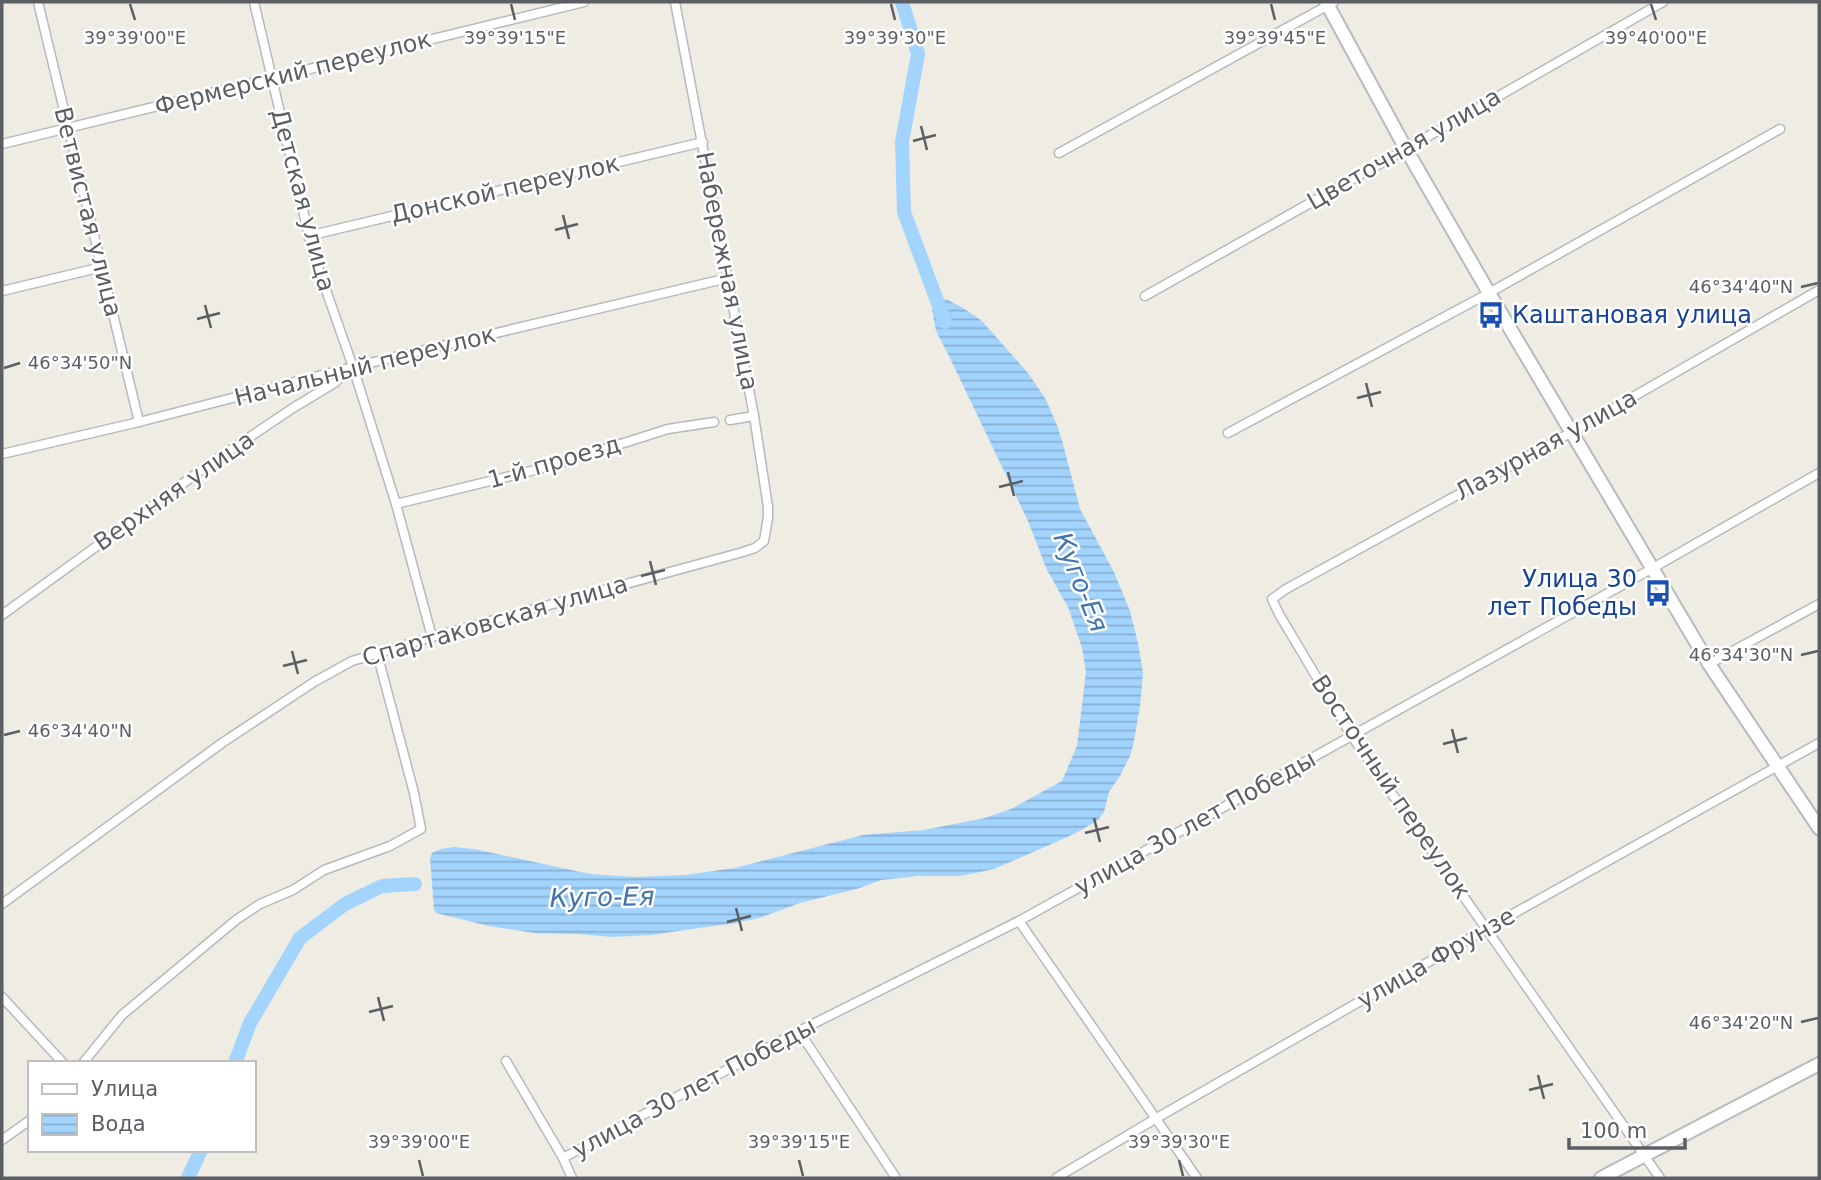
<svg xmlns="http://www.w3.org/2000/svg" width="1821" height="1180" font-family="'DejaVu Sans',sans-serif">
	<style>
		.water { fill: url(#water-rules) }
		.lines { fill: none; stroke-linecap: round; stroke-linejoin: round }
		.river { stroke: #a3d4fe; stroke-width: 14 }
		.street-casing { stroke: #b6b9bd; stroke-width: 11 }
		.secondary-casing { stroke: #b7babf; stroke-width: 16 }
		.street { stroke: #fff; stroke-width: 8 }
		.secondary { stroke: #fff; stroke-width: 12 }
		.ticks { fill: none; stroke: #5b5f64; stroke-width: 2.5 }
		.labels { text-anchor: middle; stroke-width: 5; stroke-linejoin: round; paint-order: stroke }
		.street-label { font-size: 24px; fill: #5b5f64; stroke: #fff }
		.transit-label { font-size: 24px; fill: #164399; stroke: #fff; text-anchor: start }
		.water-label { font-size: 26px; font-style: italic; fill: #4174af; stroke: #fff }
		.ticks-label { font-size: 18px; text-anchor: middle; fill: #5b5f64; stroke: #fff; stroke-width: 5; stroke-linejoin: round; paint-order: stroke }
	</style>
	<defs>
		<pattern id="water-rules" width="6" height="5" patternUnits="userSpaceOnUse" patternTransform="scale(1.75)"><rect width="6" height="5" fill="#a3d4fe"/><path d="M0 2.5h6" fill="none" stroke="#88afd1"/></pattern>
	</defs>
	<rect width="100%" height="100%" fill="#eeece3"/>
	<path class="water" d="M946 299 963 308 982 321 1028 373 1045 398 1057 425 1063 444 1080 509 1114 572 1130 611 1138 643 1143 673 1140 706 1133 746 1130 756 1120 776 1109 792 1104 812 1097 821 1074 834 994 869 961 876H918L881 880 860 888 800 903 759 918 735 923 650 935 612 937 578 934 535 933 489 926 436 913 434 909 430 858 432 853 441 849 454 847 474 849 590 874 635 877 685 875 735 868 863 835 924 830 985 818 1011 809 1062 781 1077 746 1086 672 1082 648 1068 607 1047 570 1028 521 948 354 936 331 932 309Z"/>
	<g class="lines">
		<g class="river">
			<path d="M902 2 918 54 902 142 904 212 945 322"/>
			<path d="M235 1063 250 1023 300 938 345 904 382 886 415 884"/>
			<path d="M188 1178 201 1150"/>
		</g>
		<defs>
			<g id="street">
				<path d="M38 2 139 422"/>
				<path d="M254 2 313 253 353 367 396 504 432 637"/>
				<path d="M2 144 584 2"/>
				<path d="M1059 153 1334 2"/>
				<path d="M308 236 703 142"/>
				<path d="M2 291 102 267"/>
				<path d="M1145 296 1406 149 1663 2"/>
				<path d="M730 420 754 416"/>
				<path d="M1228 433 1489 293 1780 129"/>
				<path d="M2 454 139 422 353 367 728 278"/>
				<path d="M396 504 551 466 668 429 714 422"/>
				<path d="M2 615 211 463 293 408 336 382 345 370"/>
				<path d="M1709 664 1819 604"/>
				<path d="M2 904 222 743 314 682 352 661 432 637 743 552 755 548 764 541 768 517V507L754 416 675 2"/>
				<path d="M1019 921 1197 1178"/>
				<path d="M2 997 63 1063"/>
				<path d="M799 1031 896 1178"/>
				<path d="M506 1061 563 1158 572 1178"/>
				<path d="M83 1063 122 1015 236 920 260 904 293 890 324 870 390 846 421 829 414 793 377 653"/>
				<path d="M2 1140 30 1120"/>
				<path d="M563 1158 799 1031 1019 921 1653 568 1819 473"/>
				<path d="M1056 1178 1155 1119 1486 929 1819 743"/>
				<path d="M1660 1178 1351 735 1279 614 1272 599 1286 589 1572 432 1819 290"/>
			</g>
			<g id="secondary">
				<path d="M1326 2 1406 149 1489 293 1709 664 1819 828"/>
				<path d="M1601 1178 1819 1064"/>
			</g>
		</defs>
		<use href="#street" class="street-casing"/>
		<use href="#secondary" class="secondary-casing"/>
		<use href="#street" class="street"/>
		<use href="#secondary" class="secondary"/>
	</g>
	<path class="ticks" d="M130 4 135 20M511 4 515 20M891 4 895 20M1271 4 1275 20M1651 4 1656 20M921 126 927 150M913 141 936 135M563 215 569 239M555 230 578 224M1801 287 1818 283M205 305 211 328M197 319 220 313M4 368 20 363M1366 383 1372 407M1357 398 1381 392M1008 472 1014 496M999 487 1023 481M650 561 656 585M641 576 665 570M292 651 298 674M1801 655 1818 651M283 666 307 660M1452 729 1458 753M4 735 20 731M1443 744 1467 738M1094 818 1100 842M1085 833 1109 827M736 908 742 931M727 922 751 916M378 997 384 1021M369 1012 393 1006M1801 1022 1818 1018M1538 1075 1544 1099M1529 1090 1553 1084M419 1160 423 1176M799 1160 803 1176M1179 1160 1183 1176"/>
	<defs>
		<symbol id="bus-bare" viewBox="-9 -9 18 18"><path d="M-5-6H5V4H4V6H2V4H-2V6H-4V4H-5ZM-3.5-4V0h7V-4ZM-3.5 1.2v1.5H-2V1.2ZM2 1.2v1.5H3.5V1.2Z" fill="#1a4fb4" stroke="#fff" stroke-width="2.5" paint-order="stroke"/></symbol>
	</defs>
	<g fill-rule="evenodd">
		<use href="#bus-bare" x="1472" y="296" width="38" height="38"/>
		<use href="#bus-bare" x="1639" y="574" width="38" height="38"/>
	</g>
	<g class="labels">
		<g class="street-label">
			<text transform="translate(293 73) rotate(-14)" y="8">Фермерский переулок</text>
			<text transform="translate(1404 149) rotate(-30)" y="8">Цветочная улица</text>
			<text transform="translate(505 189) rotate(-13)" y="8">Донской переулок</text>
			<text transform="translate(303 200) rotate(75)" y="8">Детская улица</text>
			<text transform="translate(88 212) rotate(76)" y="8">Ветвистая улица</text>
			<text transform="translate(727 271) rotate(79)" y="8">Набережная улица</text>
			<text transform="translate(365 366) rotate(-14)" y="8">Начальный переулок</text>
			<text transform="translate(1546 445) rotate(-29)" y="8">Лазурная улица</text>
			<text transform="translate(554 462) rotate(-16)" y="8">1-й проезд</text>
			<text transform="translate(174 491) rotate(-35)" y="8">Верхняя улица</text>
			<text transform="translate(495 621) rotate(-16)" y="8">Спартаковская улица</text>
			<text transform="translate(1391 787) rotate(56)" y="8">Восточный переулок</text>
			<text transform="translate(1195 823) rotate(-29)" y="8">улица 30 лет Победы</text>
			<text transform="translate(1436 958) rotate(-30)" y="8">улица Фрунзе</text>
			<text transform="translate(694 1088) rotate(-28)" y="8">улица 30 лет Победы</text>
		</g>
		<g class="transit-label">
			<text x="1512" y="323">Каштановая улица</text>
			<text x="1637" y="587" text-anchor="end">Улица 30<tspan x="1637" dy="28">лет Победы</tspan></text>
		</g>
		<g class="water-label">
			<text transform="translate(1081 582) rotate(68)" y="9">Куго-Ея</text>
			<text transform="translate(602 897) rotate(-1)" y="9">Куго-Ея</text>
		</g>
	</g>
	<g class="ticks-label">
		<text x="135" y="44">39°39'00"E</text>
		<text x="515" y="44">39°39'15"E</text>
		<text x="895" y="44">39°39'30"E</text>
		<text x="1275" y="44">39°39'45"E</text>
		<text x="1656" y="44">39°40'00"E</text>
		<text x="1741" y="293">46°34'40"N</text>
		<text x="80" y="369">46°34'50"N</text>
		<text x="1741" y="661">46°34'30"N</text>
		<text x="80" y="737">46°34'40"N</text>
		<text x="1741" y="1029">46°34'20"N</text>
		<text x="419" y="1148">39°39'00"E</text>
		<text x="799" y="1148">39°39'15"E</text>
		<text x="1179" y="1148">39°39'30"E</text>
	</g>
	<rect width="1821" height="1180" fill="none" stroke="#5b5f64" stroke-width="7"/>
	<rect x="28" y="1061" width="228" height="91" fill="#ffffff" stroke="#bdbfc1" stroke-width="2"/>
	<rect x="42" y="1084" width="35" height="10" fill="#ffffff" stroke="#bdbfc1" stroke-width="2"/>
	<text x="91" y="1096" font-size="21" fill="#5b5f64">Улица</text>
	<rect x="42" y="1114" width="35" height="21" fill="url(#water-rules)" stroke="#bdbfc1" stroke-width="2"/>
	<text x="91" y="1131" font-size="21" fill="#5b5f64">Вода</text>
	<path d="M1569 1138v10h116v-10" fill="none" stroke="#5b5f64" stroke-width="3.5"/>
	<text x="1580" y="1138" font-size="21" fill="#5b5f64" stroke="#ffffff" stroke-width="5" paint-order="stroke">100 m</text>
</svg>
